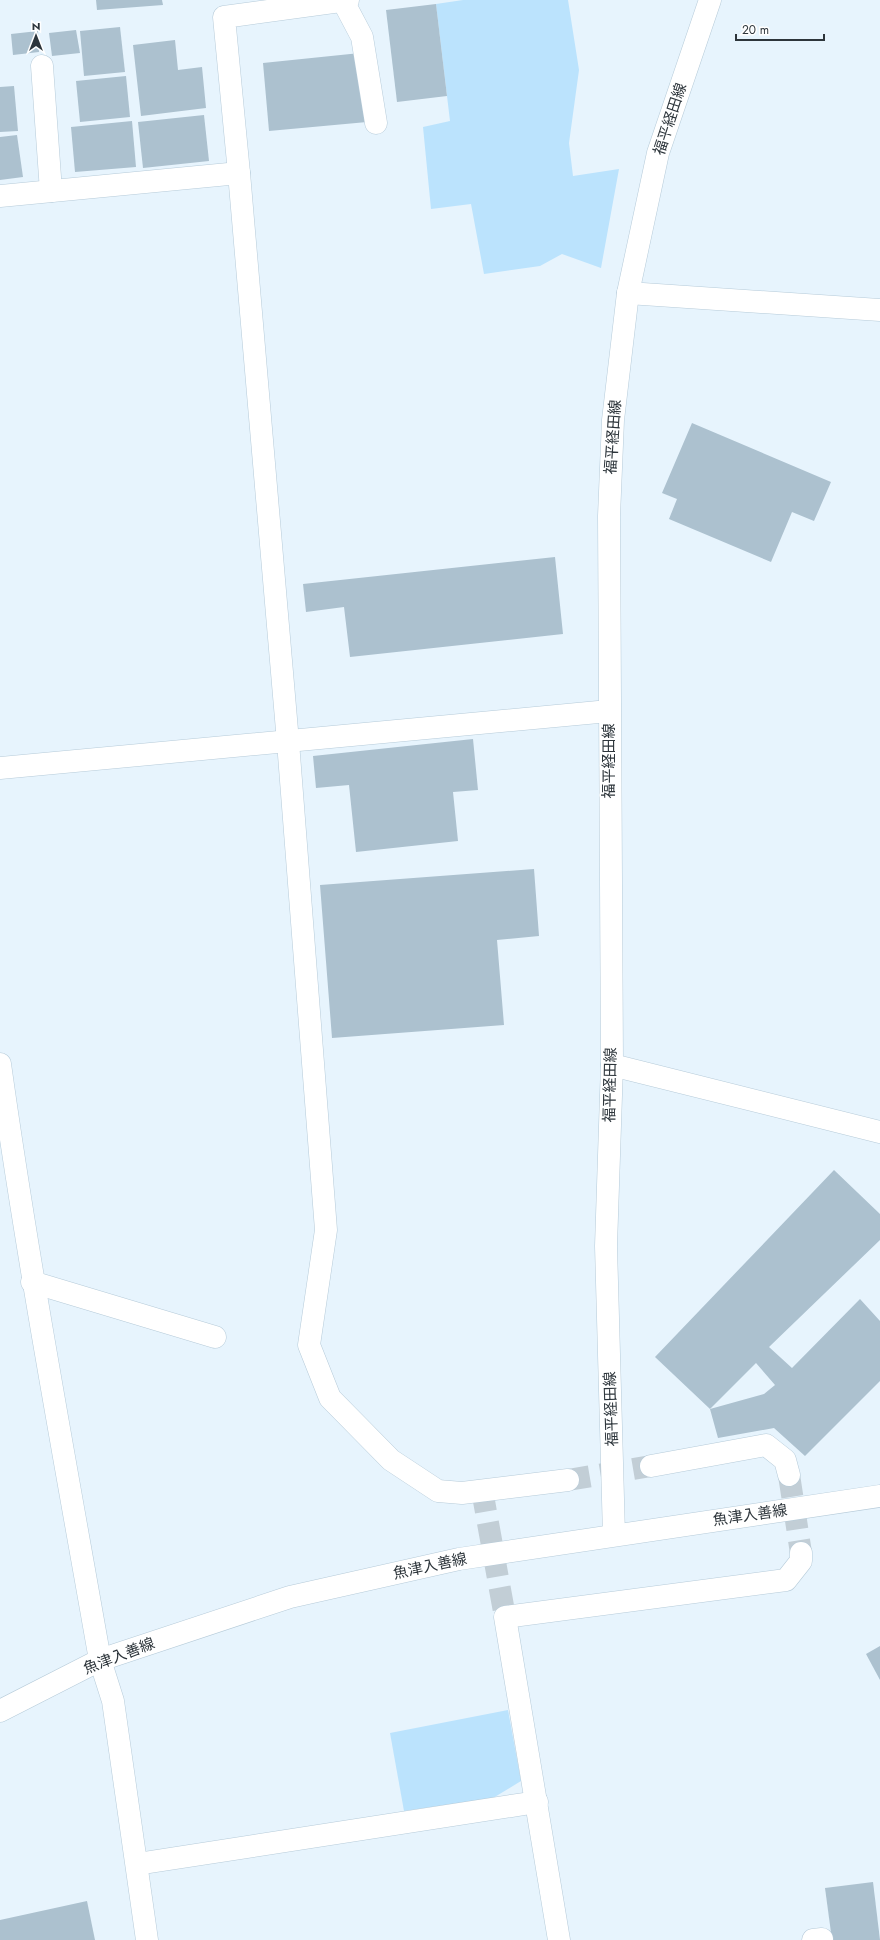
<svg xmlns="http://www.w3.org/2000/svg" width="880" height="1940" font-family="Jost,'Noto Sans JP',sans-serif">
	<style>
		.green { fill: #bbe3fd }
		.building { fill: #acc1cf }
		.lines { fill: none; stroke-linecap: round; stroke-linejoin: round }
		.minor-tunnel { stroke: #c2ced6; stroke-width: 22; stroke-dasharray: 22 11; stroke-linecap: butt }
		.minor-casing { stroke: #b6cbd9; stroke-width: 23 }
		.major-casing { stroke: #b6cbd9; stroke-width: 23 }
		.minor { stroke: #fff; stroke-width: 22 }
		.major { stroke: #fff; stroke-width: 22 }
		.labels { text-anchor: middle; stroke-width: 3; stroke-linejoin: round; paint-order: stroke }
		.street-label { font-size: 15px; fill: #2d353b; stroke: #fff }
	</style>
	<rect width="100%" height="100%" fill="#e7f4fd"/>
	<g class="green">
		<path d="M463 0H568L579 70 569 143 573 176 619 169 601 268 562 254 540 266 484 274 471 204 431 209 423 127 450 121 436 4Z"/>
		<path d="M508 1710 521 1781 493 1798 404 1811 390 1733Z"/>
	</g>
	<g class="building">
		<path d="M96 0H162L163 5 97 10Z"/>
		<path d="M436 4 447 96 397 102 386 10Z"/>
		<path d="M120 27 125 72 84 76 80 31Z"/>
		<path d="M76 30 80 53 52 56 49 33Z"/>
		<path d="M38 31 39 52 13 55 11 34Z"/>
		<path d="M175 40 178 70 202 67 206 108 141 116 133 45Z"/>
		<path d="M360 53 367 122 269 131 263 63Z"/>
		<path d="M126 76 130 117 80 122 76 81Z"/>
		<path d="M14 86 18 131 0 132V87Z"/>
		<path d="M204 115 209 161 143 168 138 122Z"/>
		<path d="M132 121 136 167 75 172 71 127Z"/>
		<path d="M17 135 23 177 0 180V137Z"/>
		<path d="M692 423 831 482 814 521 792 512 771 562 669 519 677 499 662 493Z"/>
		<path d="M555 557 563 634 350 657 344 607 306 612 303 584Z"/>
		<path d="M473 739 478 790 453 792 458 841 356 852 349 785 316 788 313 756Z"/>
		<path d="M534 869 539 936 497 940 504 1025 332 1038 320 885Z"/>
		<path d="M834 1170 880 1214V1240L769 1347 792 1368 860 1299 880 1321V1381L805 1456 774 1428 718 1438 710 1409 764 1394 775 1385 756 1363 710 1409 655 1357Z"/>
		<path d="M880 1646V1680L866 1654Z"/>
		<path d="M873 1882 880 1940H832L825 1888Z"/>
		<path d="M87 1901 95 1940H0V1920Z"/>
	</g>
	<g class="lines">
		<g class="minor-tunnel">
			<path d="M789 1475 801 1553"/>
			<path d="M568 1480 651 1466"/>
			<path d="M482 1490 505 1617"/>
		</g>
		<defs>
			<g id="minor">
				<path d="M343 1 362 37 376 123"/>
				<path d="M42 66 51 191"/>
				<path d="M239 173 224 17 348 0"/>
				<path d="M0 196 239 173 288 742 326 1230 309 1345 330 1398 391 1460 438 1491 462 1493 568 1480"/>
				<path d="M628 293 880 310"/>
				<path d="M0 768 609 711"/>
				<path d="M0 1064C28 1263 65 1461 100 1660L113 1701 147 1940"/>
				<path d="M612 1065 880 1132"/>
				<path d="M32 1282 215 1337"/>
				<path d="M651 1466 766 1445 785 1460 789 1475"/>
				<path d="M137 1864 537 1802"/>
				<path d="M559 1940 505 1617 786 1580 801 1561V1553"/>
				<path d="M813 1940 822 1939"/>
			</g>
			<g id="major">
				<path d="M614 1535 606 1246 612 1065 609 516 613 420 628 293 658 153 710 0"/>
				<path d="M0 1711 100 1660 290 1597 459 1559 880 1496"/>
			</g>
		</defs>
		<use href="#minor" class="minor-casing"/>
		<use href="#major" class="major-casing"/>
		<use href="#minor" class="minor"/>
		<use href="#major" class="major"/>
	</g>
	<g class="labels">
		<g class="street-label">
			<text transform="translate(670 119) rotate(-72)" y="5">福平経田線</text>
			<text transform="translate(613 437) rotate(-86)" y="5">福平経田線</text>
			<text transform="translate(609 761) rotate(-90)" y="5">福平経田線</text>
			<text transform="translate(610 1085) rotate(-89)" y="5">福平経田線</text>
			<text transform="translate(611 1409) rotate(-92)" y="5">福平経田線</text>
			<text transform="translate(750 1515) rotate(-8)" y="5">魚津入善線</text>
			<text transform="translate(430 1566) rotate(-12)" y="5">魚津入善線</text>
			<text transform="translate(119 1656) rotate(-21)" y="5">魚津入善線</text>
		</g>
	</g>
	<g transform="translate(36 36)" stroke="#ffffff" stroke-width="3" paint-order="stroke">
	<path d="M0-3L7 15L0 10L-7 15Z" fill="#2d353b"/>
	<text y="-6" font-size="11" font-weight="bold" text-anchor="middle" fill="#2d353b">N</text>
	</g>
	<path d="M736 34v6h88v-6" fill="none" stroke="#2d353b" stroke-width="2"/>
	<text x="742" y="34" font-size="12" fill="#2d353b" stroke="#ffffff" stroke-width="3" paint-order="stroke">20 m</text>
</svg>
